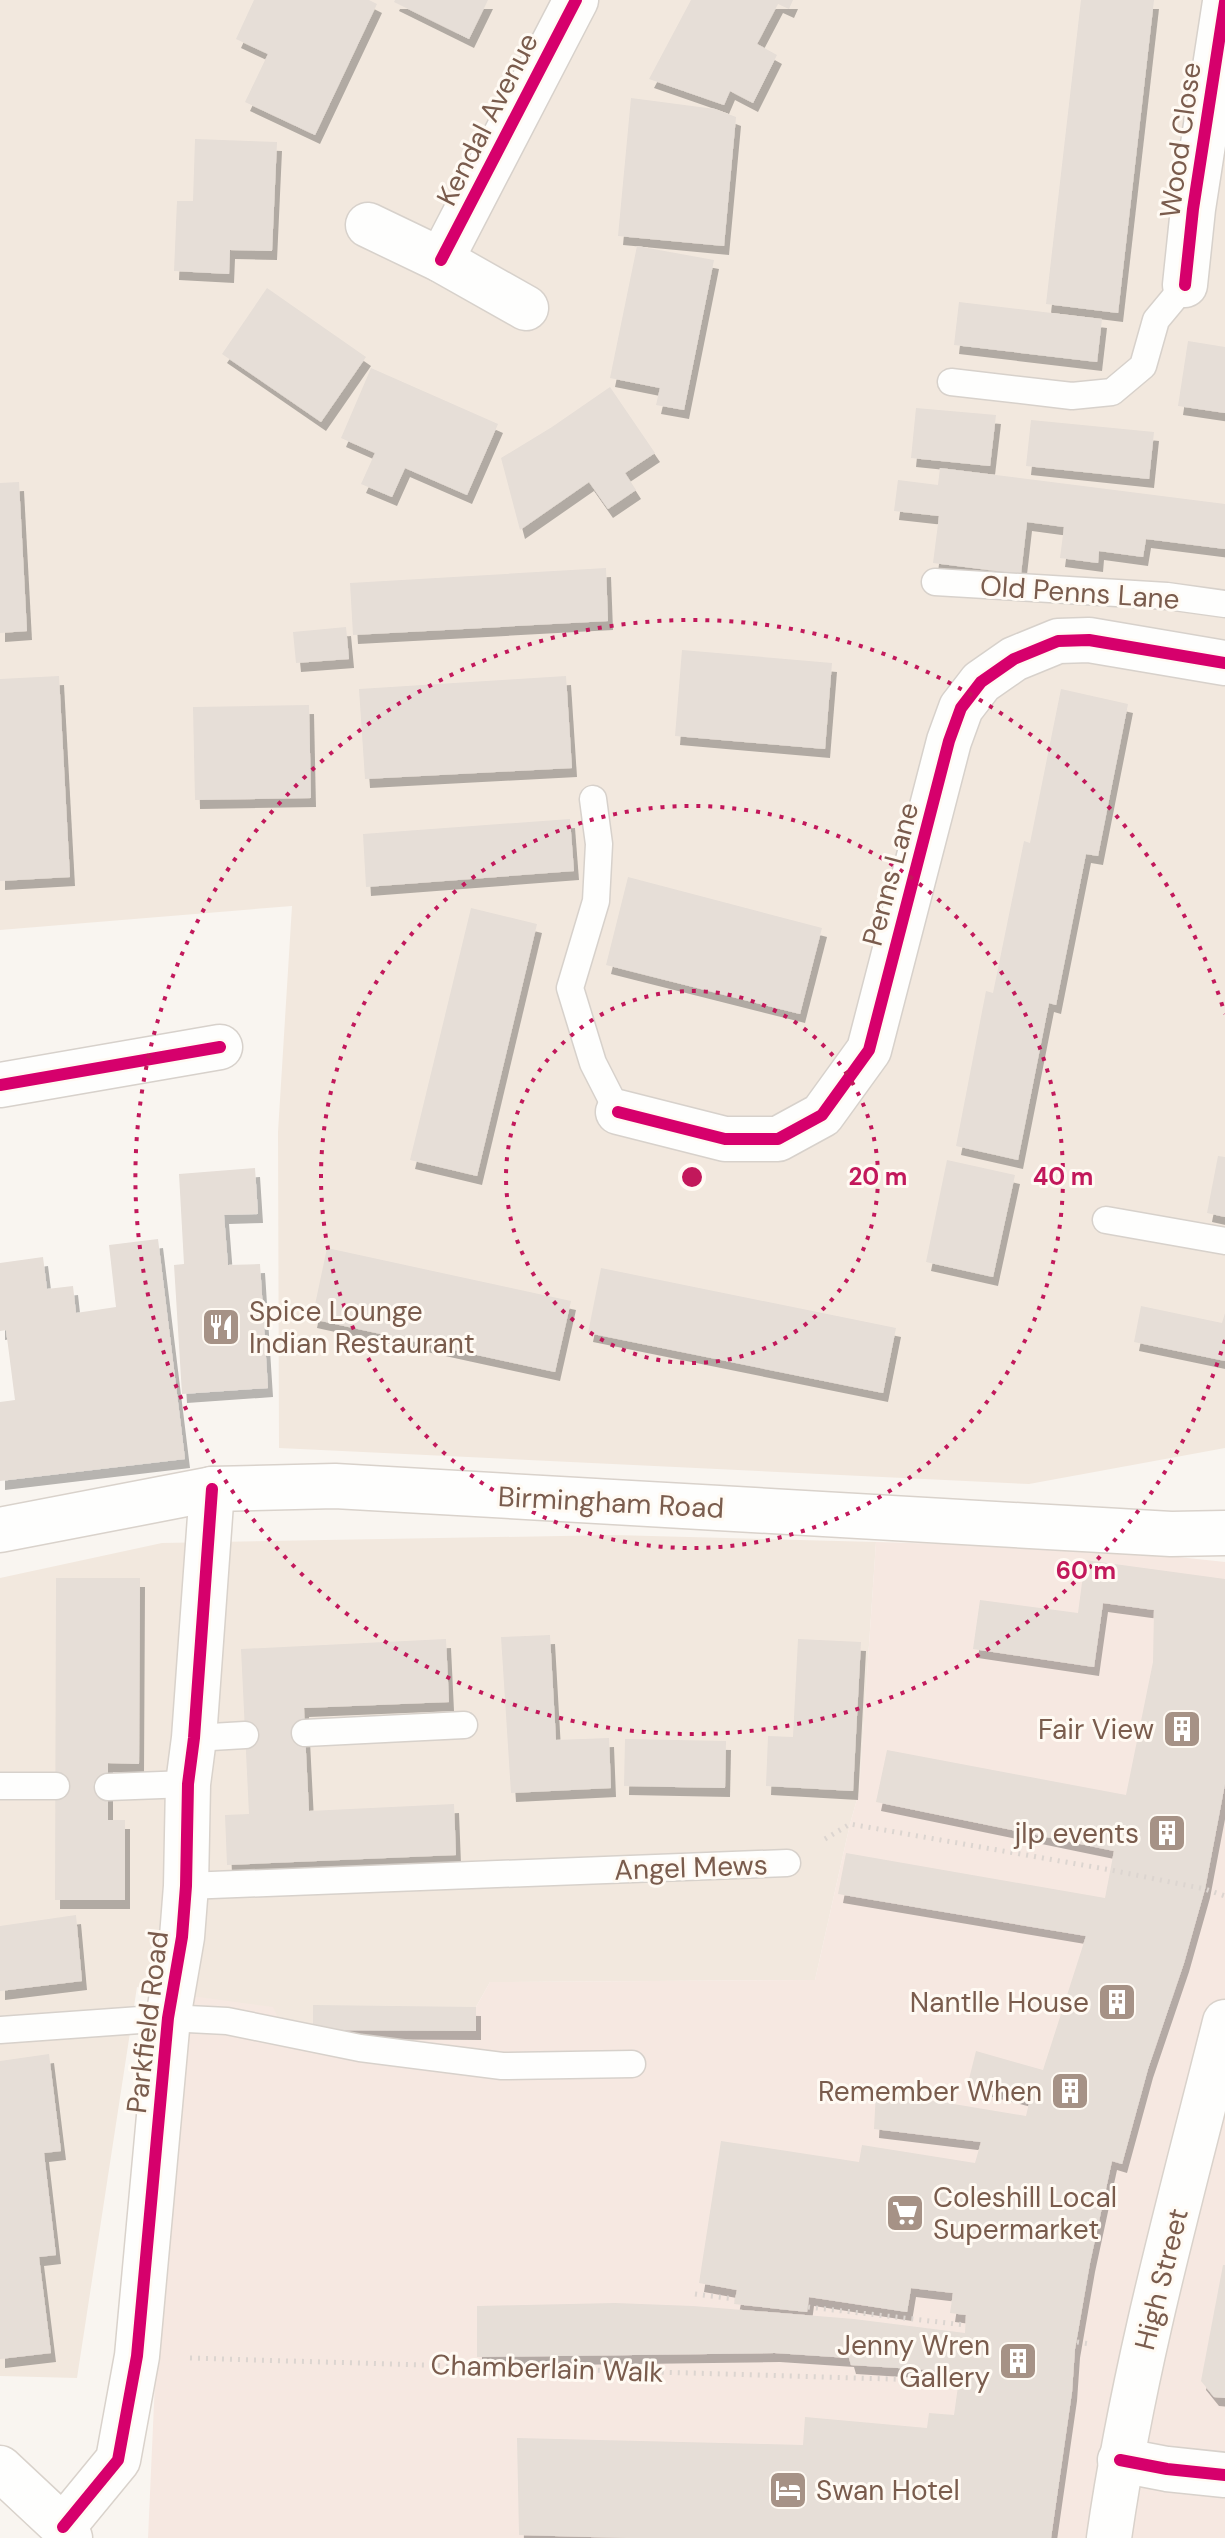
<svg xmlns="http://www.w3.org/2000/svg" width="1225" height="2538" font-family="'DM Sans',sans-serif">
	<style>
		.residential { fill: #f2e8de }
		.commercial { fill: #f6e8e1 }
		.building { fill: #e6ded7; filter: url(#shadow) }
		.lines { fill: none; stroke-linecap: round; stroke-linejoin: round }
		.lane-casing { stroke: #d7d1cb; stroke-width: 29 }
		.street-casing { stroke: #d7d1cb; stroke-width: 47 }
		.secondary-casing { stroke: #d9d2cb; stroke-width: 47 }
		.path { stroke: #dcd5d0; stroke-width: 5; stroke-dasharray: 2 6; stroke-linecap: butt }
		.lane { stroke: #fefefd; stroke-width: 26 }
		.street { stroke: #fefefd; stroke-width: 44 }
		.secondary { stroke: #fefefd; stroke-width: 44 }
		.cycleway-casing { stroke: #fffaf3; stroke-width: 17 }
		.cycleway { stroke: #d6006c; stroke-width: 12 }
		.ring { fill: none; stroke: #c2185b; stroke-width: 4; stroke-dasharray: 4 8 }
		.labels { text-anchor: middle; stroke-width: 6; stroke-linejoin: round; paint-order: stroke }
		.street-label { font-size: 28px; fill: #7a5c4d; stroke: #fffaf3 }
		.poi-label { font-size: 28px; fill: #7a5c4d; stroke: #fffaf3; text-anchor: end }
		.centre { fill: #c2185b; stroke: #fffaf3; stroke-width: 4 }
		.ring-label { font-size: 24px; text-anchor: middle; font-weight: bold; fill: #c2185b; stroke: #fffaf3; stroke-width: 6; stroke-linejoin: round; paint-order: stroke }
	</style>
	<defs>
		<filter id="shadow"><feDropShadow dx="5" dy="9" stdDeviation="0" flood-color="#0004"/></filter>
	</defs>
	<rect width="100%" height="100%" fill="#f9f5f0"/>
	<g class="residential">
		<path d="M0 0H1225V1448L1029 1484 279 1448 278 1132 292 906 0 930Z"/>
		<path d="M614 1535 876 1542 859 1792 850 1824 815 1980 490 1982 476 2007V2031L313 2030 191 1996 137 1987 77 2378 0 2376V1578L162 1543Z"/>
	</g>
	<path class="commercial" d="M876 1542 1094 1548 1225 1562V2538H148L156 2359 191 1996 273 2007 280 2022 313 2030 476 2031V2007L490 1982 815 1980 850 1824 859 1792Z"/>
	<g class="building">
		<path d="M254 0H369L377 4 315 135 245 102 268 54 236 39Z"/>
		<path d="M395 0H488L469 39 394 2Z"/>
		<path d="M691 0H793L789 9 778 4 757 44 777 55 753 103 730 91 724 105 649 79Z"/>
		<path d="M1081 0H1154L1118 313 1046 304Z"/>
		<path d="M631 98 715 109 736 117 724 246 618 236Z"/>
		<path d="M195 139 277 142 272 251 230 250 229 274 174 271 177 201H193Z"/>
		<path d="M637 246 714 260 684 410 656 405 660 388 610 378Z"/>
		<path d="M267 288 366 357 321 422 222 354Z"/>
		<path d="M959 302 1102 319 1097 362 954 345Z"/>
		<path d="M1188 341 1225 347V413L1178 406Z"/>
		<path d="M371 368 498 424 467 495 405 468 392 497 361 484 375 453 341 438Z"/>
		<path d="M610 387 655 453 625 473 636 490 608 509 589 482 520 530 501 458 552 427Z"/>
		<path d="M916 408 996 415 990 466 911 458Z"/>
		<path d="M1031 420 1154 432 1149 479 1026 466Z"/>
		<path d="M940 468 1225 504V549L1146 539 1143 557 1099 551 1098 563 1060 558 1064 527 1027 522 1021 574 933 563 939 516 894 511 898 480 938 485Z"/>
		<path d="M19 482 27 631 0 633V483Z"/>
		<path d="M606 568 608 621 353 635 350 583Z"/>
		<path d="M346 627 349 659 296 663 293 632Z"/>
		<path d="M682 650 832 663 825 749 675 736Z"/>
		<path d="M59 676 70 877 0 881V679Z"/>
		<path d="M566 676 572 768 365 779 359 689Z"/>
		<path d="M1061 689 1128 704 1098 856 1086 854 1056 1005 1049 1003 1018 1160 956 1146 986 991 993 993 1024 841 1030 843Z"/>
		<path d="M309 705 311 798 195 800 193 707Z"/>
		<path d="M570 819 574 871 366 887 363 834Z"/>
		<path d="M628 877 822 928 800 1014 606 965Z"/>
		<path d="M471 908 537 924 477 1176 410 1160Z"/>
		<path d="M1218 1156 1225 1157V1217L1207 1213Z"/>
		<path d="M947 1160 1015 1175 993 1277 926 1262Z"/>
		<path d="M255 1168 258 1214 224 1215 228 1265 260 1264 268 1388 182 1394 174 1265 184 1264 179 1174Z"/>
		<path d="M158 1239 185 1459 0 1481V1402L15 1400 6 1330 0 1331V1263L43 1257 47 1289 73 1286 76 1313 116 1307 109 1245Z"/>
		<path d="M327 1248 571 1301 555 1372 312 1319Z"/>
		<path d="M601 1268 896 1328 883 1393 588 1333Z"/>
		<path d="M1141 1306 1222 1323 1225 1313V1361L1134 1342Z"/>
		<path d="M1085 1560 1225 1579V1784L1205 1889 1184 1963 1148 2069 1122 2164 1112 2161 1090 2263 1075 2349 1072 2392 1051 2538H626L519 2535 517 2438 803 2445 805 2417 927 2428 929 2413 954 2415 960 2372 851 2365 849 2358 775 2353 477 2357V2306L615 2303 693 2306 854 2319 965 2333 966 2315 950 2313 953 2293 911 2288 907 2312 809 2297 807 2312 734 2304 737 2290 699 2283 721 2141 859 2162 862 2145 975 2163 981 2142 874 2129 876 2091 1026 2116 1030 2099 968 2083 976 2051 1043 2070 1086 1936 838 1894 846 1853 1105 1898 1114 1851 876 1802 887 1750 1126 1795 1153 1662 1154 1610 1103 1603 1094 1667 973 1649 980 1600 1078 1613Z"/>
		<path d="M56 1578H140L139 1764 108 1763V1820H125V1900H55Z"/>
		<path d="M550 1635 556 1740 609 1738 611 1788 511 1793 501 1637Z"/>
		<path d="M446 1639 449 1702 304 1708 305 1733 309 1811 454 1804 456 1855 227 1865 225 1815 249 1814 241 1649Z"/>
		<path d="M798 1639 861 1642 853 1791 766 1786 768 1736 793 1737Z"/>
		<path d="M625 1739 726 1741 725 1788 624 1786Z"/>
		<path d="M76 1915 82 1981 0 1991V1926Z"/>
		<path d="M313 2005 476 2007V2031L313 2030Z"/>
		<path d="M49 2054 61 2151 44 2153 56 2255 39 2257 51 2353 0 2359V2061Z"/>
		<path d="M1223 2265H1225V2398L1214 2397 1201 2381Z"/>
	</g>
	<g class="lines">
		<defs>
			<g id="lane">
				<path d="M951 382 1072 396 1112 392 1143 366 1156 320 1185 285"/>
				<path d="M935 582 1167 596 1225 604"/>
				<path d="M593 799 599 844 596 901 570 988 593 1063 618 1112"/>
				<path d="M1106 1220 1225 1241"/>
				<path d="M305 1733 464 1725"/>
				<path d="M194 1738 245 1735"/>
				<path d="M0 1786H56"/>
				<path d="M108 1787 188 1784"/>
				<path d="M186 1886 787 1863"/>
				<path d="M0 2030 168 2018 227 2021 360 2048 502 2066 632 2064"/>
			</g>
			<g id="street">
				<path d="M368 225 441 260 526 308"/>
				<path d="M441 260 576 0"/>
				<path d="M1185 285 1193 209 1225 2"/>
				<path d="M0 1085 220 1047"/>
				<path d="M618 1112 725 1139H778L822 1115 869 1050 949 741 961 708 981 682 1014 659 1058 641 1089 640 1225 663"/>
				<path d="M1120 2460 1167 2469 1225 2475"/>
			</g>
			<g id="secondary">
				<path d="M0 1530 212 1489 335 1486 1171 1534 1225 1533"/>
				<path d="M0 2468 63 2527 70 2538"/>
				<path d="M63 2527 118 2460 137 2356 168 2018 182 1937 186 1886 188 1784 194 1738 212 1489"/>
				<path d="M1109 2538C1134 2363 1182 2193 1225 2022"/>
			</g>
		</defs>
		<use href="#lane" class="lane-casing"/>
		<use href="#street" class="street-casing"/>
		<use href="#secondary" class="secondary-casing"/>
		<g class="path">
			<path d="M825 1839 850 1824 1111 1870 1205 1889 1225 1896"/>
			<path d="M695 2294 735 2299"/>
			<path d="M808 2307 965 2325"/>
			<path d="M1077 2342 1090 2344"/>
			<path d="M190 2358 957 2381"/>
		</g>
		<use href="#lane" class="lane"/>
		<use href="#street" class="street"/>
		<use href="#secondary" class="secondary"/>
		<defs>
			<g id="cycleway">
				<path d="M441 260 576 0"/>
				<path d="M1185 285 1193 209 1225 2"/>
				<path d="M0 1085 220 1047"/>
				<path d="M618 1112 725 1139H778L822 1115 869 1050 949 741 961 708 981 682 1014 659 1058 641 1089 640 1225 663"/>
				<path d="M1120 2460 1167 2469 1225 2475"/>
				<path d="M63 2527 118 2460 137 2356 168 2018 182 1937 186 1886 188 1784 194 1738 212 1489"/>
			</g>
		</defs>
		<use href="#cycleway" class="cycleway-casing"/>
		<use href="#cycleway" class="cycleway"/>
	</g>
	<g class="ring">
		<circle cx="692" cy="1177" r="186"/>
		<circle cx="692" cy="1177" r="371"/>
		<path d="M1225 1340A557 557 0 1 1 1225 1014"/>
	</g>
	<defs>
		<symbol id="restaurant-square" viewBox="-11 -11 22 22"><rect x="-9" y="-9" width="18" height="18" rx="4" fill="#a69286" stroke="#fffaf3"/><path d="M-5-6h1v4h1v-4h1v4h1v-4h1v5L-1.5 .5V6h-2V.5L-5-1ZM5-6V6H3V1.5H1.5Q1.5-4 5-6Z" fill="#fff"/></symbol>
		<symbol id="building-square" viewBox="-11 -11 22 22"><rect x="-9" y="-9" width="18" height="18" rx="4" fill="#a69286" stroke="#fffaf3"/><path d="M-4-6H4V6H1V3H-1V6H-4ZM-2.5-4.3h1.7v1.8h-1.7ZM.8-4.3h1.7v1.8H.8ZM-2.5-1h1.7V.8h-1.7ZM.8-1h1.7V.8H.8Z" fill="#fff"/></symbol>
		<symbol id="supermarket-square" viewBox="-11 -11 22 22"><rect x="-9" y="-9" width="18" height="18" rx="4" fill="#a69286" stroke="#fffaf3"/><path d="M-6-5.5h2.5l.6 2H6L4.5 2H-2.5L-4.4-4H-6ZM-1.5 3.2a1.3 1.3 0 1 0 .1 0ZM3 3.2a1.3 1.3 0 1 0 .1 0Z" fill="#fff"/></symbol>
		<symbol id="hotel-square" viewBox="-11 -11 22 22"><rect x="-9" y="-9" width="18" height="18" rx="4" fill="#a69286" stroke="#fffaf3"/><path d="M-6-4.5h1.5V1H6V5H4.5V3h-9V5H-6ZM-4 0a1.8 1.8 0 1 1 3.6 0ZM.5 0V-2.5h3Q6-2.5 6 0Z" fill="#fff"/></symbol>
	</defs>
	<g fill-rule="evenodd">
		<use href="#restaurant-square" x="199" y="1305" width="44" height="44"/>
		<use href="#building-square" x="1160" y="1707" width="44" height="44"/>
		<use href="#building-square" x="1145" y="1811" width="44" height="44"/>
		<use href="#building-square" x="1095" y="1980" width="44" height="44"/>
		<use href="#building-square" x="1048" y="2069" width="44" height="44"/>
		<use href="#supermarket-square" x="883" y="2191" width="44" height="44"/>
		<use href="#building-square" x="996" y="2339" width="44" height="44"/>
		<use href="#hotel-square" x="766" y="2468" width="44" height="44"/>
	</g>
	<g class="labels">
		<g class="street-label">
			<text transform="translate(487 119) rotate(-63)" y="10">Kendal Avenue</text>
			<text transform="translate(1180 140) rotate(-82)" y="10">Wood Close</text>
			<text transform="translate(1080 592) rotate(4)" y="10">Old Penns Lane</text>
			<text transform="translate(890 874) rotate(-75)" y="10">Penns Lane</text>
			<text transform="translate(611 1502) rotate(3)" y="10">Birmingham Road</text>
			<text transform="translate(691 1867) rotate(-2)" y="10">Angel Mews</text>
			<text transform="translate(147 2022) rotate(-83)" y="10">Parkfield Road</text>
			<text transform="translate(1161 2279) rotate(-76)" y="10">High Street</text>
			<text transform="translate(547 2368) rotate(2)" y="10">Chamberlain Walk</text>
		</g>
		<g class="poi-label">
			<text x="249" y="1321" text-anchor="start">Spice Lounge<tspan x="249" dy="32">Indian Restaurant</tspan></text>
			<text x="1154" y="1739">Fair View</text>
			<text x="1139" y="1843">jlp events</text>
			<text x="1089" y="2012">Nantlle House</text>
			<text x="1042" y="2101">Remember When</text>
			<text x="933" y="2207" text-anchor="start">Coleshill Local<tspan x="933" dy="32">Supermarket</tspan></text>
			<text x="990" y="2355">Jenny Wren<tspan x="990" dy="32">Gallery</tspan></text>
			<text x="816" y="2500" text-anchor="start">Swan Hotel</text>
		</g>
	</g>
	<circle cx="692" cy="1177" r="12" class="centre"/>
	<g class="ring-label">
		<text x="878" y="1185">20 m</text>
		<text x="1063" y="1185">40 m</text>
		<text x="1086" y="1579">60 m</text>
	</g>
</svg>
